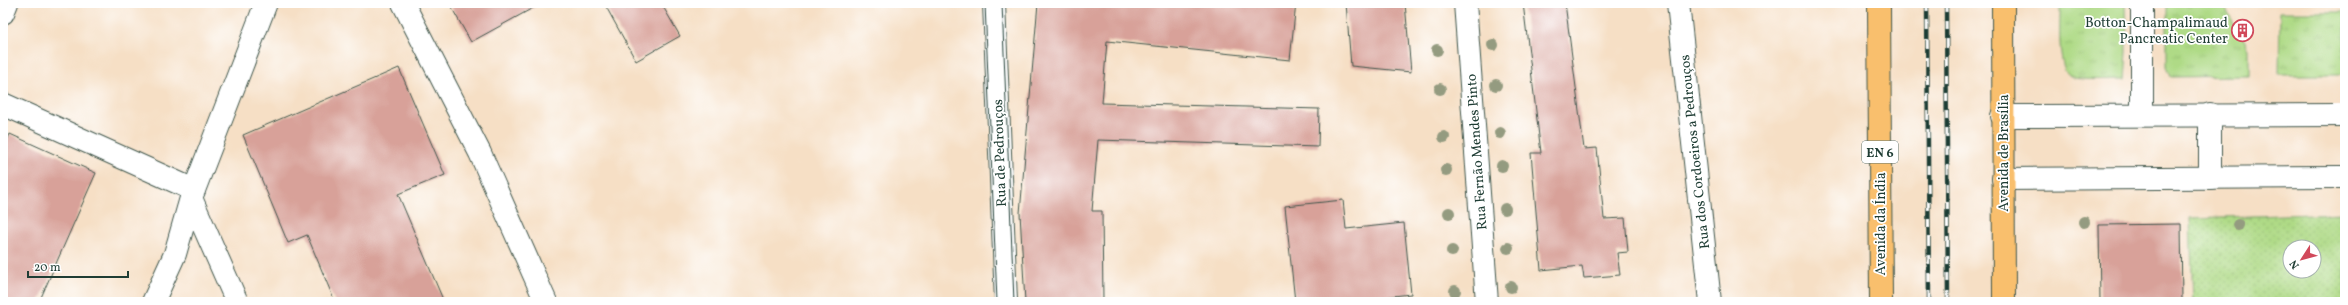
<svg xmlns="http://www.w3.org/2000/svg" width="2348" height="305" font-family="Vollkorn,serif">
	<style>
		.grass { fill: url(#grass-tufts); stroke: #678c5d }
		.garden { fill: url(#garden-dots); stroke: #678c5d; fill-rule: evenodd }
		.building { fill: #d8a199 }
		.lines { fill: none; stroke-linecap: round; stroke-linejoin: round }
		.minor-casing { stroke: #3f554a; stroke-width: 24 }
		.major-casing { stroke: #3f554a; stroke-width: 24 }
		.minor { stroke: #fff; stroke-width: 22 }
		.major { stroke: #f9bf6d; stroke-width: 22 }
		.tram { stroke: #1f3d34; stroke-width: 1 }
		.rail-casing { stroke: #1f3d34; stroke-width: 4.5 }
		.rail { stroke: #fff; stroke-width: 3; stroke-dasharray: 9; stroke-linecap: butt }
		.tree { fill: #949b80 }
		.labels { text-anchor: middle; stroke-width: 3.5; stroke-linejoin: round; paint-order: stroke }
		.shield { fill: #fff; stroke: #627771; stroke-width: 1 }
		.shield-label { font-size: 13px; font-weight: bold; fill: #1f3d34 }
		.poi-label { font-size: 14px; fill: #1f3d34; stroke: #fff; text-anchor: end }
		.street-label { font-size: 14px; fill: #1f3d34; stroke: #fff }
	</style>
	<defs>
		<pattern id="grass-tufts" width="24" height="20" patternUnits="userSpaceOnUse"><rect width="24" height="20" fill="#afda86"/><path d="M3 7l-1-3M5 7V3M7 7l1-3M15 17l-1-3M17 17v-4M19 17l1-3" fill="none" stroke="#96bc74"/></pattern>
		<pattern id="garden-dots" width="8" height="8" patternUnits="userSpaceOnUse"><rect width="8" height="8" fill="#afda86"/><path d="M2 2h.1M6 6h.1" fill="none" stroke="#96bc74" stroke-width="1.8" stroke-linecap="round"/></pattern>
	</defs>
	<rect width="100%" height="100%" fill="#fff"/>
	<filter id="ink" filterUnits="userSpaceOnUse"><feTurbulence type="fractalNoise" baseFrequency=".025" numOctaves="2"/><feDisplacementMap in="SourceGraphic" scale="8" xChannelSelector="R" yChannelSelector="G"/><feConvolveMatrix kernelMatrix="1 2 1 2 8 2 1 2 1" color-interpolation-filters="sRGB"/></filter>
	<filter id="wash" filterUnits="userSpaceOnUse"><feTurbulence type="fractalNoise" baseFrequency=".012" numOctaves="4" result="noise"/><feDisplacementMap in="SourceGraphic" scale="16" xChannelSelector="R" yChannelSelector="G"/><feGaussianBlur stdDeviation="0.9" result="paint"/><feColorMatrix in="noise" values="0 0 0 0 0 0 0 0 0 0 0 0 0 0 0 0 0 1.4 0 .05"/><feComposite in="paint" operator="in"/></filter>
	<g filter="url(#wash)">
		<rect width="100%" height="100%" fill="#f6dfc5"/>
		<g class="grass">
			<path d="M2060 3H2126L2127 52 2125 79C2114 79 2081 81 2072 77 2055 70 2061 19 2060 3Z"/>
			<path d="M2167 3H2222L2249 48V76L2171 77 2167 67Z"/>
			<path d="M2280 12H2345V75H2279Z"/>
		</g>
		<path class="garden" d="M2345 213V302H2193L2190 218ZM2290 247H2314V271H2290Z"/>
		<g id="blocks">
			<g class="building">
				<path d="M449 3H542L471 42Z"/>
				<path d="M604 3H661L680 36 636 61Z"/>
				<path d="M1038 3H1296L1290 60 1107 41 1102 103 1319 109 1318 147 1098 140 1092 211H1102L1103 302H1025L1020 213Z"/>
				<path d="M1346 3H1405L1411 72 1351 66Z"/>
				<path d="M1523 3H1565L1584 149 1597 148 1604 219 1625 218 1628 252 1617 253 1620 275 1584 278 1582 266 1541 270 1531 153H1541Z"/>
				<path d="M399 68 445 175 398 194 444 302H335L307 235 288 243 243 135Z"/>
				<path d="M10 134 96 173 39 302H3V149Z"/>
				<path d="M1343 200 1346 229 1404 223 1411 294 1384 297V302H1295L1285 206Z"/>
				<path d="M2181 224 2182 302H2100L2099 225Z"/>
			</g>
		</g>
	</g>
	<g filter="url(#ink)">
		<use href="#blocks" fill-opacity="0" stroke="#3f554a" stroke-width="1"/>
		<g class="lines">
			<defs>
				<g id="minor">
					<path d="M403 3 480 153 546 302"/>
					<path d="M994 3 1006 302"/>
					<path d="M1465 3 1487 302"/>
					<path d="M1678 3 1710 302"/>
					<path d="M2142 3V114"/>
					<path d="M3 13 7 3"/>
					<path d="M3 104 194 190"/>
					<path d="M2210 114V178"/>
					<path d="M2002 116 2345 115"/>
					<path d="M2003 179 2345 177"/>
					<path d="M191 198 237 302"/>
					<path d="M153 302 175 254 191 198 266 3"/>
				</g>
				<g id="major">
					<path d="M1879 3 1881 302"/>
					<path d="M2003 3 2004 302"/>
				</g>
			</defs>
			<use href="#minor" class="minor-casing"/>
			<use href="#major" class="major-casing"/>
			<use href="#minor" class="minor"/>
			<use href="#major" class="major"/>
			<g class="tram">
				<path d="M985 3 997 302"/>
				<path d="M1002 3 1014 302"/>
			</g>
			<defs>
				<g id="rail">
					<path d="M1927 3 1929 302"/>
					<path d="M1946 3 1948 302"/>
				</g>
			</defs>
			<use href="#rail" class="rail-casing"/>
			<use href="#rail" class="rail"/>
		</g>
		<g class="tree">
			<circle cx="1493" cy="45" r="6"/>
			<circle cx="1437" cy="50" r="6"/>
			<circle cx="1496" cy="85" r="6"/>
			<circle cx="1440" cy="89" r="6"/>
			<circle cx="1500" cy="133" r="6"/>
			<circle cx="1444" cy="137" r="6"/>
			<circle cx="1502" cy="166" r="6"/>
			<circle cx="1446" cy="170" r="6"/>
			<circle cx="1505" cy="209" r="6"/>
			<circle cx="1449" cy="213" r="6"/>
			<circle cx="2084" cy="222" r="6"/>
			<circle cx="2238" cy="225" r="6"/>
			<circle cx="1508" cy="248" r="6"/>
			<circle cx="1452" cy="251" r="6"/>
			<circle cx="1511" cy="287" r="6"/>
			<circle cx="1455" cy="291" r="6"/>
		</g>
	</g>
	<defs>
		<symbol id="building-ring" viewBox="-11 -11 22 22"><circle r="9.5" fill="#fff" stroke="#d1495b" stroke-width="1.5"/><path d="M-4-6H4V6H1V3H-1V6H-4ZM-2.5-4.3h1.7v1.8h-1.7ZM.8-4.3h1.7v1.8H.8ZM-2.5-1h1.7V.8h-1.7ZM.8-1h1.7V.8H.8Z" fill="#d1495b"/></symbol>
	</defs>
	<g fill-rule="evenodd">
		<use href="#building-ring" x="2230" y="18" width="25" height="25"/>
	</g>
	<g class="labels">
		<rect class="shield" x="1862" y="141" width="36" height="22" rx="3"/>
		<g class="shield-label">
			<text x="1880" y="157">EN 6</text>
		</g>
		<g class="poi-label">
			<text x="2228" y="27">Botton-Champalimaud<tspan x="2228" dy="16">Pancreatic Center</tspan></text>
		</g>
		<g class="street-label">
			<text transform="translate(1476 152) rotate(-94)" y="5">Rua Fernão Mendes Pinto</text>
			<text transform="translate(1694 152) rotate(-96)" y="5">Rua dos Cordoeiros a Pedrouços</text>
			<text transform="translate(999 153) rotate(-92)" y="5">Rua de Pedrouços</text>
			<text transform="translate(2003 153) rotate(-90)" y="5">Avenida de Brasília</text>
			<text transform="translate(1880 224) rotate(-90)" y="5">Avenida da Índia</text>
		</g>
	</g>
	<rect width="2348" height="305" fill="none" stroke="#fff" stroke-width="16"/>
	<g transform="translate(2302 259) rotate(234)"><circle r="19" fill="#ffffff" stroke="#a5b1ae"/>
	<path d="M0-3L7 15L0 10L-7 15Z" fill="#d1495b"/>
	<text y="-6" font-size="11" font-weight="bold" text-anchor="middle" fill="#1f3d34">N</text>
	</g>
	<path d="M28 271v6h100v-6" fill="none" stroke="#1f3d34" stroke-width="2"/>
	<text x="34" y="271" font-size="12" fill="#1f3d34" stroke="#ffffff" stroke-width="3" paint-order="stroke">20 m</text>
</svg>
